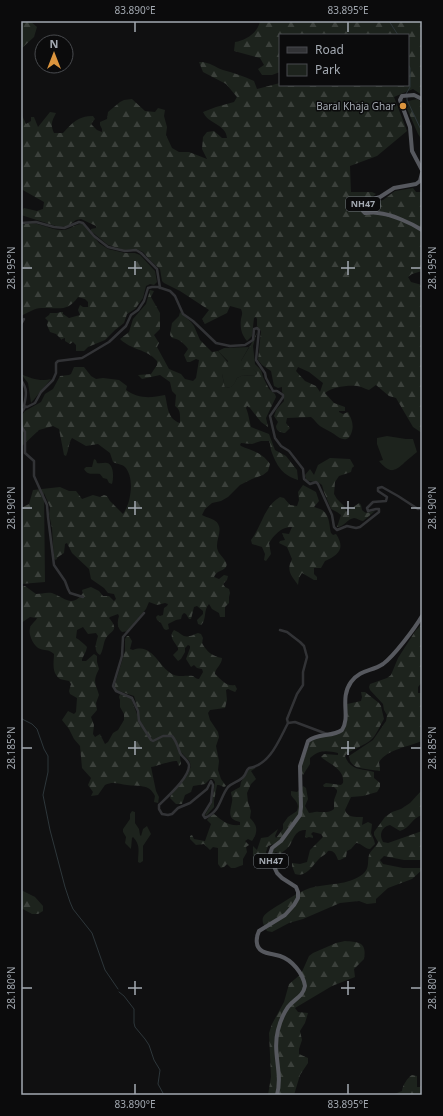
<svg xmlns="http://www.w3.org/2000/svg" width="443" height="1116" font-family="'Noto Sans',sans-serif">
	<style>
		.green { fill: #1d231d }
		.forest { fill: url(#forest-firs); fill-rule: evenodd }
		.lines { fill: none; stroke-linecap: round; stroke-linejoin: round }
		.stream { stroke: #2d363a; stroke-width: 1 }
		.minor { stroke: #323336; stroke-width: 2.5 }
		.trunk { stroke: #56585e; stroke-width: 4 }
		.ticks { fill: none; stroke: #a3a9b1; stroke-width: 1.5 }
		.poi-dot { fill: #dc953e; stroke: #0b0b0c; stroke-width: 1.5 }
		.labels { text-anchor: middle; stroke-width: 3; stroke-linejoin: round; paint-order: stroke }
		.shield { fill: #0b0b0c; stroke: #757a80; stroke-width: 1 }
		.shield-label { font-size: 9px; font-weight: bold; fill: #a3a9b1 }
		.poi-label { font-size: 10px; fill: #a3a9b1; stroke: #0b0b0c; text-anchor: end }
		.neatline { fill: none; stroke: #a3a9b1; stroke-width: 1.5 }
		.ticks-label { font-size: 10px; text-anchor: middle; fill: #a3a9b1 }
	</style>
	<defs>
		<pattern id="forest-firs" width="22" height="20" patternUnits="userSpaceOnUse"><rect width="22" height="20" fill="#1d231d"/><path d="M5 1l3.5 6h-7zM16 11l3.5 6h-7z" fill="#3b403b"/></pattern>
	</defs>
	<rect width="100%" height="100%" fill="#101011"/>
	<g class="green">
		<path d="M249 347 241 361 242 370 252 367 257 373 256 375 241 376 237 378C234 385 233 388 225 388L222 374 228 361 218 351 224 348Z"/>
		<path d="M21 374C30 378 41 382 51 379L31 403 28 383Z"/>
		<path d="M387 436 406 439H413L417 452C413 455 409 459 405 462 394 473 389 473 379 461L383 460 377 444V438Z"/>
		<path d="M94 459 96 460 97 463C100 464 104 462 107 463 114 464 114 479 112 484L109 483 107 479 103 478 100 474C93 473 88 476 84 469L86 467H92Z"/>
		<path d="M132 811 135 812V823L139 829 140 835 141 836 143 829 147 826 151 834 143 846V861L140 863 138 862C138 852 141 845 133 837L132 838 131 849 125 843 126 837 123 832V829L130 819V814Z"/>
	</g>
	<g class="forest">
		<path d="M21 21H30L37 27 34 37 21 49Z"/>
		<path d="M260 21H422V95L413 89 394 97 407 131 377 156 350 166 351 192H372L376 194 357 208 383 200 395 191 413 188 416 192H422V271L412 274 408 277 411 282 422 285V433L413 427 396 398 389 396 376 385 369 390C365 389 361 386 357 386 347 385 332 387 325 393L334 403 345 407V411H339V412L343 414 348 412C351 418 354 424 352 431 349 443 341 440 334 434 330 431 324 429 320 426 316 423 315 420 311 417L287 418 286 423 290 428 285 433C281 433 276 431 276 426L278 422 274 416 276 410 284 401 282 391V387L278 388 274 386 271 371 262 365 258 360 261 331 257 326V319L256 317 254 318 252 336 247 341C241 334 240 327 241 319 242 314 243 314 241 309L230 306 227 313 205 324 202 319 209 310 180 291 164 283 162 281 160 269 151 261 143 252 136 249 125 250 108 245 91 231V229L96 228V226L81 219 76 220 68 226 59 227 21 215V211L24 208 37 211 43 209 44 202 21 189V113L26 124 31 121V117H34L38 127 50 112 56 113C52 121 50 124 54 133H63C72 123 78 116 93 116L95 119 91 124 97 130 102 132V129L100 125V122L107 119 108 112 120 102 124 100 132 99 145 111 155 112 158 108 165 110 164 116 167 127 166 135 172 148 179 152H189L207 159 202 149 203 137 207 132 214 131 222 138H227C226 124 208 124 203 112L216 107 234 102 237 97 226 84 203 72 199 62C208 61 215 67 223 70 234 73 243 76 254 81L257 89 280 83V85H408V35H280V72L272 75H262L258 69 264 65 260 58 234 51 235 42C246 40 258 33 260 21ZM298 367 309 372 323 383 320 392 316 386 305 381 296 371Z"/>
		<path d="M417 99 422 102V140L418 134 404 102Z"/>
		<path d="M29 223C41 223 52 231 64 230 71 229 76 223 83 224L99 243 108 249 125 253H135L140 255 155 271 157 282 154 285 150 284 146 286 143 298 135 309 127 314 124 323 115 330 105 340 88 347 84 351H76V345L73 342 70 344 65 341V338L62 339V340L56 334 50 332 47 325 48 321 45 318 49 315 50 313H57L61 312H63V314L69 318 80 315 78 310 80 305 83 307H88V302L85 299 78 297C67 313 58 307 41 308 35 308 27 313 21 316V225Z"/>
		<path d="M150 290 154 291 151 297 160 313V329L154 335 159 343 157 347 169 369 181 374 185 379 193 381 196 378 199 360 196 359 190 362H187L184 355 188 349C184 343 179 339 172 338L170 335 172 323 179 316 180 312 191 322 194 326 200 340 212 352 218 351 232 367 230 373 227 375 222 374 225 388C233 388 234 384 237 378L241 376 256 375 257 373 252 368 242 370 240 369 241 361 253 341 257 332 253 346 255 364 261 370 263 377 269 389 275 394 276 397 266 418 268 427 261 422 250 408 247 406 246 408C249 415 249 420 251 427L269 434 275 450 286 456 297 470 298 479V480C283 475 278 468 272 453 270 449 271 445 269 441H261L252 444 241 443 240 445 241 446C252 451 262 452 270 464L268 471 263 475 252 479 240 485 228 497 221 501 212 503 205 509 202 515C207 518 216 519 218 524 223 532 214 542 218 551 220 556 229 562 226 567 222 572 217 570 214 577L219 579 224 575 228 576 227 580 223 584 225 587 229 589 230 593 229 597V603L225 607V617H220L219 613 212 609 209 604C203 610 207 620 201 625L198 624 197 620 203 614V611L197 606 194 607 191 619H189L186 614 184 613 182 615 181 619 176 620 168 624 169 629 166 630 164 629 161 623 157 620 156 617 158 615 160 616 163 615 164 608 167 606 168 604 165 603 157 605 149 602 146 609 128 631 122 632C117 628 117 622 119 616L118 614 110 617 109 618C121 632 109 630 105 640 103 645 103 651 100 655 93 651 96 643 98 636L96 633 88 634 83 627 77 630 76 638C80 640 84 644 87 647L86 651 82 659V661H86L94 654 97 656V662L99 669C92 682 96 684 99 695L96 703 97 710 91 717 94 725 93 734 95 737 100 734 105 744 108 742 113 733 118 730 124 720V714L120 707V700L119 697 120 694 131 698 137 714 139 713 134 696 116 690 114 687 125 651V639L127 636H129L132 641 130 649 133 650C153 642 159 669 174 675 179 677 189 675 193 676 195 677 196 679 199 679L203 672 202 669 197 668 194 665 191 667 186 659 190 648V646L188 645 185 648V652L181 659 178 661 173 655 178 650V648C175 642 168 637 174 630 185 635 182 640 198 633L201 634 203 638 202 643C207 652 212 656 222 658 222 665 215 668 215 674 221 679 226 687 235 685L237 689 235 692 228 689 226 690 227 700 225 708 210 710 208 713 210 720 218 732 219 737 216 746 219 761 218 770 221 779 226 786 224 787 219 785H217L214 801V807L206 816 205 815 212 803 215 782 213 779H210L205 784 193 786 191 792 185 795 182 804H176L170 798C174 788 194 773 190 763 189 759 184 756 182 753L180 757 181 764 179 766 177 761C172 760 158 766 151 767L156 791 159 797 158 803 154 802 155 796C149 783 138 787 127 785 119 784 113 781 105 785L98 795 91 796 93 792 88 785 91 778 82 768 80 746 74 739 69 729 62 720 68 711 74 714 76 712 77 698 70 694 69 691 71 684 69 681C66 680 62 680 60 679 51 673 54 661 54 654 46 646 38 655 31 638 30 635 29 632 30 628 31 624 35 622 37 618L30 617 21 623V586H25L36 594C41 594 46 592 52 593 65 598 72 608 83 593L82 590 91 587 99 591 103 596H109L114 601 116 599 114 594 108 593 104 588 91 579 89 569 72 553 67 543 65 544 64 553 58 557 56 560 54 559 52 528 49 514 50 507 44 493 45 582 21 584V508L29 504 33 490 60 487 69 491H76L82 499 93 495 100 497 104 495 107 496 110 501 123 514C131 503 135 478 125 467 122 464 117 464 113 462L110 453 98 444 86 446 72 438C68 444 69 450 66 456L64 455 59 429 53 426 39 430 21 447V416L25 411 41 402 45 394 53 389 60 376 69 375 71 374 74 367H84L91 376 96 379 103 378 119 380 127 386 126 390C138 399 151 398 165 395 168 406 167 419 180 423 180 415 181 410 175 406L176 395 172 391 170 382 160 375 142 379 138 375 151 374 157 365V361C147 349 131 350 120 339L129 332 133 319 146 304Z"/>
		<path d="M330 458 350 459 354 466 352 468 351 472 339 476 335 482 334 494 337 499 345 507 346 511H348L359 503 361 505 362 510C367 515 368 512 375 511L363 521C360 521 357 518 354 518 347 519 344 527 337 527L341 515 337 512 331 509 324 492 322 485C317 480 312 483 306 480L305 475 310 469 314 475 318 465Z"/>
		<path d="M303 485 316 492 319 501 314 507C316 508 318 508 320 509 330 513 329 525 331 533L333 535 336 534C346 549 338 555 325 561L321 568H314V574L317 577V580H314L302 573 299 578 298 585C291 575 286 571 292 559L287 547 279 543 280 541 285 540 282 533 289 534 292 527C282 526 274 535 269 543L271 554 266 561 264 560 265 554 262 547 252 544 251 540C262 526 264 506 280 497L284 498 290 505 297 506 299 500 298 492Z"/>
		<path d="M422 624V682L418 687V693H421L422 698V741C408 747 388 749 379 762L380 769V771C377 771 361 768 359 768 355 767 352 764 350 761L349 756 373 740 386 721 387 715 384 710 383 704 370 690 369 687 370 684 387 678 391 675 398 658 416 630Z"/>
		<path d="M361 692H365L379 703 381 706 384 719C380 725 377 734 372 739 365 746 349 750 345 756 351 772 362 768 374 772V778L380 783V787L377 792 363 796 351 797 345 810C348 818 356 817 363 817L362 825 368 822 372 824 371 833 374 840 375 844 370 849C364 849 362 843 356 843L351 849 347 851 346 857 340 860H338C336 855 334 850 328 851 326 854 324 855 321 857 313 864 307 878 295 874L292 866V863L300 864 307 862 310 850 323 837 321 834 313 832 311 834 313 836V838L309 837 306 838 305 837 306 830C295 830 294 838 290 845 288 848 283 852 280 854L276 852 274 853 275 863 279 871V873L270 854 276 846 274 844 268 846 266 852 267 860 260 859 258 860 261 866V869C252 864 253 855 253 846L257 850 261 838 268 837 278 829 275 836 276 838 283 829V824L288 817 297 811C300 803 295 801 291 795V791L297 792 303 786 306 788 308 799 305 806 309 813C312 813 315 811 319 812 324 812 330 813 334 809V800L337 792V790L334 787H324L323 785 326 783 341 785 343 783C345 769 329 764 321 757L324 754 338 755V753C327 750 318 750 310 758V764L303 775 300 770 310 741 344 728 347 721V704L361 701 362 697Z"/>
		<path d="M257 767 251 771 256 779 251 784 247 793 248 802 251 811 250 818C258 826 258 832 252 841L248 839 245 841 249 845 246 847 247 852 243 859V865L240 866 235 868H231L227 864 224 867 221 868 218 864V848L213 847 210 850 204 844 196 845 190 839V836L192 835 194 839 205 841 211 824 207 820 210 816 214 814C223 821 227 826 240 825V822C227 819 230 812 232 802 233 798 231 795 231 792L240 787 241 782 249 769Z"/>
		<path d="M422 790V815C412 818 410 828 400 831L390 825C381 827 379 835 383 842L388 843 422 831V860H404L384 856 380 860 383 864 403 868H422V870L412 879 388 888 376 899V903L367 904 359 901 340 903 303 919 289 923 272 932 267 931C258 916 264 915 277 906 287 900 298 892 310 888 327 883 348 886 363 874 370 868 367 862 369 855 371 850 376 847 378 842L374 835V832L385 817 392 812 401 809 410 803Z"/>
		<path d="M21 890 35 897 43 906V911L38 914H32L21 908Z"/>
		<path d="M345 941C359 942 367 942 364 959L354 969 355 977 332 986 295 1008 298 1012 308 1013 305 1023 300 1031 302 1040 299 1049V1054L308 1058V1063L300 1075 294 1095H268L271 1077 269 1033 272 1024 284 1002 289 984 301 974 309 956 313 953 336 943Z"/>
		<path d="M412 1075 417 1076V1087H420L422 1085V1095H392L402 1091C402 1086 408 1077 412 1075Z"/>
	</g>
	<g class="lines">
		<g class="stream">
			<path d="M389 21 398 35"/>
			<path d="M406 94 410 87V68L408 64"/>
			<path d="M407 97V100L422 132"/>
			<path d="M21 716 22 719 32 724 37 729 44 749 48 756V772L43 795 50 830 65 887 70 902 73 909 92 933 105 970 118 989"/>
			<path d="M119 992 124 996 134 1009V1023L135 1027 145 1039 149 1045 154 1060 160 1070 158 1084 164 1095"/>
		</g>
		<g class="minor">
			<path d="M21 223 36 222 54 227 64 228 79 222 83 223 94 236 108 247 125 251 136 250 141 253 157 269 160 288"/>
			<path d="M21 324 24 319"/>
			<path d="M21 380C28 389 26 396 24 406L27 407 35 403 41 392 53 380 56 373V363L58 361 82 358 109 342 126 326 131 315 138 310 144 301 148 288 152 287H158L170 291 175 296 183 314 193 321 216 343 230 346 245 345 253 340 254 329 257 328 259 330 256 360 265 373 266 378 273 391H277L283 395V397L270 416 275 438 281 446 289 451 303 469 304 479 310 484 316 482 318 484 332 515 334 527 337 530 347 526 356 528 360 527 379 512V509H376L368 511 367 508 373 502 386 501 387 497 378 491V488L382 487 398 496 418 509 422 508"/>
			<path d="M21 413 25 407"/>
			<path d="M21 426 25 432V453L34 461V476L47 505 48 517 54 565 65 581 68 589 70 593 83 597"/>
			<path d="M144 613 123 637 122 656 113 686 116 691 132 698 138 711 139 721 151 740 153 741 163 736H172C176 740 178 747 180 753 182 757 188 760 189 765 190 777 167 797 159 805V809L162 814 168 815 172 814 178 808 190 803 207 789 211 781 213 785 211 802 203 815 205 818C221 811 219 799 228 787 233 782 241 781 244 776 246 774 246 770 249 768 270 765 279 740 288 723L287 719 297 694 303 685V672L307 657 304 646 300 642 287 632 280 630"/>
			<path d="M288 723 295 722 327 734"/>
		</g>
		<g class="trunk">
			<path d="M422 99 414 95 402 96 400 100 410 127 412 151 422 170"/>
			<path d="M422 173 420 181 416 184 394 188 380 197 365 202 362 207 363 211 365 213C369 213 373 212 378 213 391 214 411 223 422 230"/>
			<path d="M277 1095C283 1073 272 1053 278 1030 280 1022 283 1014 288 1007 294 999 303 997 305 986 303 973 292 960 280 956 274 954 267 954 262 951 255 947 256 937 259 931L285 915 294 905 298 898V892L296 887 282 878 277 873 271 860 270 854 272 848 281 841 300 815 301 807 300 766 308 741C318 733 332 737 342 730 351 716 339 699 351 682 361 669 371 672 383 664 394 656 415 628 422 616"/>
		</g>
	</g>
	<path class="ticks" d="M135 22V32M348 22V32M135 261V275M348 261V275M22 268H32M128 268H142M341 268H355M411 268H421M135 501V515M348 501V515M22 508H32M128 508H142M341 508H355M411 508H421M135 741V755M348 741V755M22 748H32M128 748H142M341 748H355M411 748H421M135 981V995M348 981V995M22 988H32M128 988H142M341 988H355M411 988H421M135 1084V1094M348 1084V1094"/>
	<circle class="poi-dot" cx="403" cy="106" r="4"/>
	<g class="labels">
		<g class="shield">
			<rect x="346" y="197" width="34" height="14" rx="3"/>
			<rect x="254" y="854" width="34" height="14" rx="3"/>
		</g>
		<g class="shield-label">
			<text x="363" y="207">NH47</text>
			<text x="271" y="864">NH47</text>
		</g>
		<g class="poi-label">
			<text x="395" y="110">Baral Khaja Ghar</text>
		</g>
	</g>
	<rect width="443" height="1116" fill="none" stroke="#0b0b0c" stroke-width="44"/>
	<rect x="279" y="34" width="130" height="52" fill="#0b0b0c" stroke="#484a4e"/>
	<rect x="287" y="47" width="20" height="6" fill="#323336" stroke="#484a4e"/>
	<text x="315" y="54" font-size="12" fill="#a3a9b1">Road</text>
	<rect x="287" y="64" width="20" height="12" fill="#1d231d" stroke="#484a4e"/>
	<text x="315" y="74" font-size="12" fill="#a3a9b1">Park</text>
	<g transform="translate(54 54)"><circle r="19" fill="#0b0b0c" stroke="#484a4e"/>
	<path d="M0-3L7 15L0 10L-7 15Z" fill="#dc953e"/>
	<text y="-6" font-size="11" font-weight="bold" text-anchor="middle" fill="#a3a9b1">N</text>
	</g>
	<rect x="22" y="22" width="399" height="1072" class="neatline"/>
	<g class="ticks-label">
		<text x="135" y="14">83.890°E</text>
		<text x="348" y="14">83.895°E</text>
		<text transform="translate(11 268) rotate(-90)" y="4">28.195°N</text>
		<text transform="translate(432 268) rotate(-90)" y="4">28.195°N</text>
		<text transform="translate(11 508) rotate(-90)" y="4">28.190°N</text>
		<text transform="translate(432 508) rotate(-90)" y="4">28.190°N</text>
		<text transform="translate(11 748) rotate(-90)" y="4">28.185°N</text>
		<text transform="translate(432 748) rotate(-90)" y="4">28.185°N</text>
		<text transform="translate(11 988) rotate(-90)" y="4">28.180°N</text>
		<text transform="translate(432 988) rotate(-90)" y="4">28.180°N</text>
		<text x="135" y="1108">83.890°E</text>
		<text x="348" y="1108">83.895°E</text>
	</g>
</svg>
